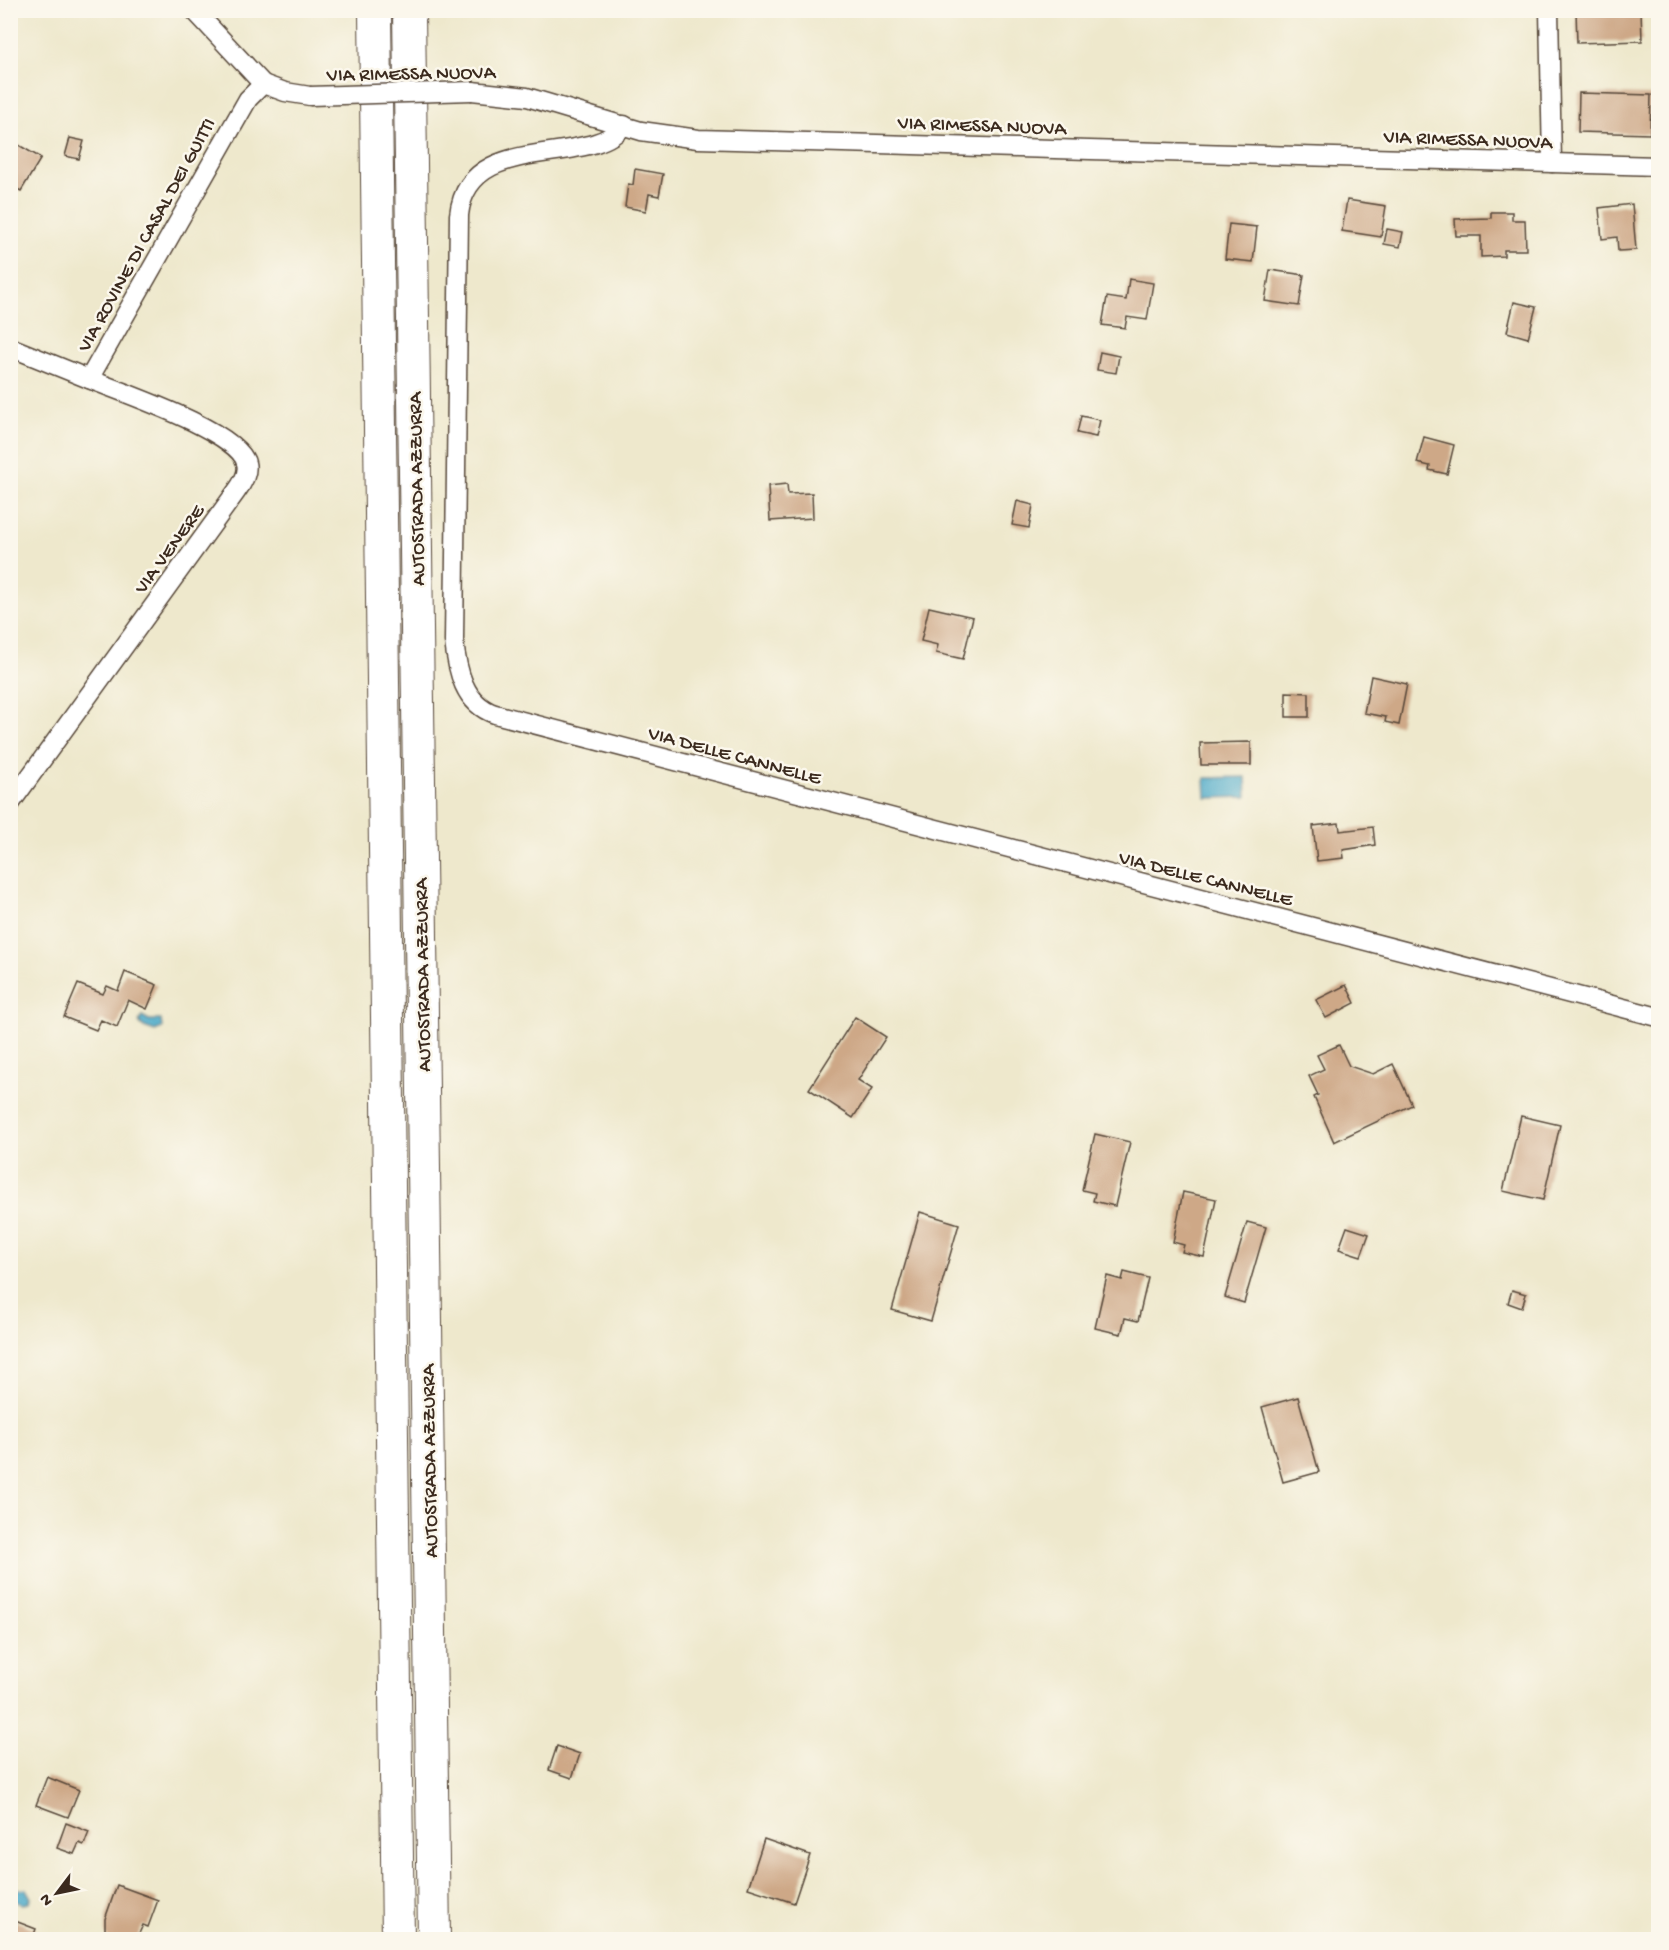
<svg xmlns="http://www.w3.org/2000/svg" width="1669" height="1950" font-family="'Gochi Hand',sans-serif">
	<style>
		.water { fill: #48a8c7; stroke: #426972; stroke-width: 1.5 }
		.building { fill: #cea887 }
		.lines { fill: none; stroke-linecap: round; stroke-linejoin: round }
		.minor-casing { stroke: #564638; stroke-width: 21 }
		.motorway-casing { stroke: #564638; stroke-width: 34 }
		.minor { stroke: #fff; stroke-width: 18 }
		.motorway { stroke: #fff; stroke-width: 32 }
		.minor-bridge-casing { stroke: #564638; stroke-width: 21; stroke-linecap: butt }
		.minor-bridge { stroke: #fff; stroke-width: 18 }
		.labels { text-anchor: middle; stroke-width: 5; stroke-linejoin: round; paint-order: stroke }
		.street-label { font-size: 20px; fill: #3b2a1e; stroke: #fbf7ec }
	</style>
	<rect width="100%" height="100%" fill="#fbf7ec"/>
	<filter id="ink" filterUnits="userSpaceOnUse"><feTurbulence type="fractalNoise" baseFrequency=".0167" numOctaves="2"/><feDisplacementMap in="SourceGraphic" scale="12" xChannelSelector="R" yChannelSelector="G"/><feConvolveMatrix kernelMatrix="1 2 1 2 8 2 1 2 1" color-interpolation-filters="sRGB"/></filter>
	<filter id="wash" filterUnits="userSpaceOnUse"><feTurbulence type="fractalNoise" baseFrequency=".008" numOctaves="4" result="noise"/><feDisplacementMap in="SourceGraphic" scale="24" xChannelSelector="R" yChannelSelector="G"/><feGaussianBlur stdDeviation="1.35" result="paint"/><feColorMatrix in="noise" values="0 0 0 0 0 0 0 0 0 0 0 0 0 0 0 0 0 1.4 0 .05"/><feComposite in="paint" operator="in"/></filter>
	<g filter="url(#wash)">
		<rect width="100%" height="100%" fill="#eee8cc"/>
		<g class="water">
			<path d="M1246 777 1247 797 1206 798 1205 778Z"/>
			<path d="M142 1016 149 1020H161L162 1028 155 1031 144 1027 139 1022Z"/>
			<path d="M14 1886 19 1890 26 1889 31 1898 28 1903 22 1904 11 1899V1888Z"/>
		</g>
		<g id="blocks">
			<g class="building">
				<path d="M1576 10H1641L1642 41 1577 43Z"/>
				<path d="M1579 93 1651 95 1650 134 1578 132Z"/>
				<path d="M70 138 84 141 79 159 65 156Z"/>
				<path d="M10 140 41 158 21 191 10 185Z"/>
				<path d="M635 169 663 174 659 196 649 194 646 211 625 207 628 184 633 185Z"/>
				<path d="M1347 200 1386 206 1381 237 1342 231Z"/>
				<path d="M1632 204 1636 250 1618 251 1617 237 1602 239 1599 208Z"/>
				<path d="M1491 212H1512V220H1525L1526 250H1504V256L1481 257V236H1456L1455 219 1491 218Z"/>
				<path d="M1229 224 1257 227 1253 262 1225 259Z"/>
				<path d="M1387 229 1403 232 1400 247 1384 244Z"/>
				<path d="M1270 270 1304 275 1299 306 1265 301Z"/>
				<path d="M1129 279 1153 283 1147 320 1127 317 1125 328 1102 325 1107 297 1126 300Z"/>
				<path d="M1514 302 1536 307 1528 338 1507 332Z"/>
				<path d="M1100 352 1119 356 1116 373 1097 370Z"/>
				<path d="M1081 416 1100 420 1096 437 1077 433Z"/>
				<path d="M1424 437 1454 445 1447 474 1429 470 1430 466 1417 463Z"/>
				<path d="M787 484 788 494 812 493 813 518 770 521 768 486Z"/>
				<path d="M1017 501 1033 505 1029 528 1012 525Z"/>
				<path d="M929 607 973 617 963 659 936 653 938 645 921 641Z"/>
				<path d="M1371 676 1407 684 1399 725 1385 722 1386 717 1364 713Z"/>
				<path d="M1286 692 1309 693V717H1286Z"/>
				<path d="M1251 742V765H1201L1200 743Z"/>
				<path d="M1339 823 1340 831 1373 827 1375 845 1343 850 1344 858 1317 861 1313 826Z"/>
				<path d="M125 972 157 985 147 1009 128 1000 117 1027 101 1020 96 1030 64 1017 78 984 103 994 107 986 118 991Z"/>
				<path d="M1346 985 1355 1003 1326 1018 1316 1000Z"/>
				<path d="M855 1017 886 1037 858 1080 872 1089 853 1118 809 1089Z"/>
				<path d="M1339 1045 1349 1066 1373 1074 1393 1064 1412 1105 1334 1142 1314 1097 1318 1095 1309 1076 1324 1069 1317 1055Z"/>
				<path d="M1521 1116 1560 1125 1543 1200 1503 1191Z"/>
				<path d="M1095 1134 1130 1142 1115 1206 1093 1201 1095 1193 1082 1190Z"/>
				<path d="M1183 1192 1216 1199 1204 1257 1182 1252 1184 1245 1173 1242Z"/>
				<path d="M920 1212 959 1224 931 1321 892 1310Z"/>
				<path d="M1247 1222 1266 1227 1244 1303 1225 1297Z"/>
				<path d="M1347 1227 1369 1234 1361 1256 1339 1249Z"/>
				<path d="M1124 1272 1148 1278 1138 1321 1125 1318 1121 1334 1095 1328 1107 1276 1122 1280Z"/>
				<path d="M1512 1290 1526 1294 1522 1308 1508 1303Z"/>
				<path d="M1298 1397 1319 1472 1283 1482 1262 1407Z"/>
				<path d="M557 1746 580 1754 572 1778 549 1770Z"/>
				<path d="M47 1777 79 1790 68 1817 36 1805Z"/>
				<path d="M66 1823 89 1832 84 1845 79 1843 74 1854 57 1848Z"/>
				<path d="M764 1839 810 1855 794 1903 748 1888Z"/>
				<path d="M117 1885 158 1900 148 1927 143 1925 136 1940H109L105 1932V1919Z"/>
				<path d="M10 1919 36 1929 32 1940H10Z"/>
			</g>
		</g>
	</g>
	<g filter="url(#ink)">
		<use href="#blocks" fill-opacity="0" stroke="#564638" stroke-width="1.5"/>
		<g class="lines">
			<defs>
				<g id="minor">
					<path d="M194 10 263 84"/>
					<path d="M1549 10 1552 163"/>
					<path d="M472 91 527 97 641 131 698 139 1658 166"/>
					<path d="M624 125C590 170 468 129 459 215L454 641C457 670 464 704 495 714L1658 1017"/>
					<path d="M10 347 89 379 248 99 263 84 285 92 310 96"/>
					<path d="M10 804 236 492C242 484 249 473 246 463 238 431 121 392 89 379"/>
				</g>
				<g id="motorway">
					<path d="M375 10 398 1940"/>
					<path d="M409 10 434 1940"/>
				</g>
			</defs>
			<use href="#minor" class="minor-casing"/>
			<use href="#motorway" class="motorway-casing"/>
			<use href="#minor" class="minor"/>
			<use href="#motorway" class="motorway"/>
			<defs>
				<path id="minor-bridge" d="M310 96 472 91"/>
			</defs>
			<use href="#minor-bridge" class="minor-bridge-casing"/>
			<use href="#minor-bridge" class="minor-bridge"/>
		</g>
	</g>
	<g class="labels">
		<g class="street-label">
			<text transform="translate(411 72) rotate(-1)" y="7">VIA RIMESSA NUOVA</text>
			<text transform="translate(982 124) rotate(2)" y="7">VIA RIMESSA NUOVA</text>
			<text transform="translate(1468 138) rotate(2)" y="7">VIA RIMESSA NUOVA</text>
			<text transform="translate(145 234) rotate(-61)" y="7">VIA ROVINE DI CASAL DEI GUITTI</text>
			<text transform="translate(415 489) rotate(-91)" y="7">AUTOSTRADA AZZURRA</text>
			<text transform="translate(168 548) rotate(-54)" y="7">VIA VENERE</text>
			<text transform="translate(735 754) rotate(15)" y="7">VIA DELLE CANNELLE</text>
			<text transform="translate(1206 877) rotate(14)" y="7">VIA DELLE CANNELLE</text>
			<text transform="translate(421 975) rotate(-91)" y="7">AUTOSTRADA AZZURRA</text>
			<text transform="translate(428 1461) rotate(-91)" y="7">AUTOSTRADA AZZURRA</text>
		</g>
	</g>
	<rect width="1669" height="1950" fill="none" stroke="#fbf7ec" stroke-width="36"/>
	<g transform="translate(57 1893) rotate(238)" stroke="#fbf7ec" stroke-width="4.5" paint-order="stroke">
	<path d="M0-4.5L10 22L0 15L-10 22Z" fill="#3b2a1e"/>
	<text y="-9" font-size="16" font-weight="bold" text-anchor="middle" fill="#3b2a1e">N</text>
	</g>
</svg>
